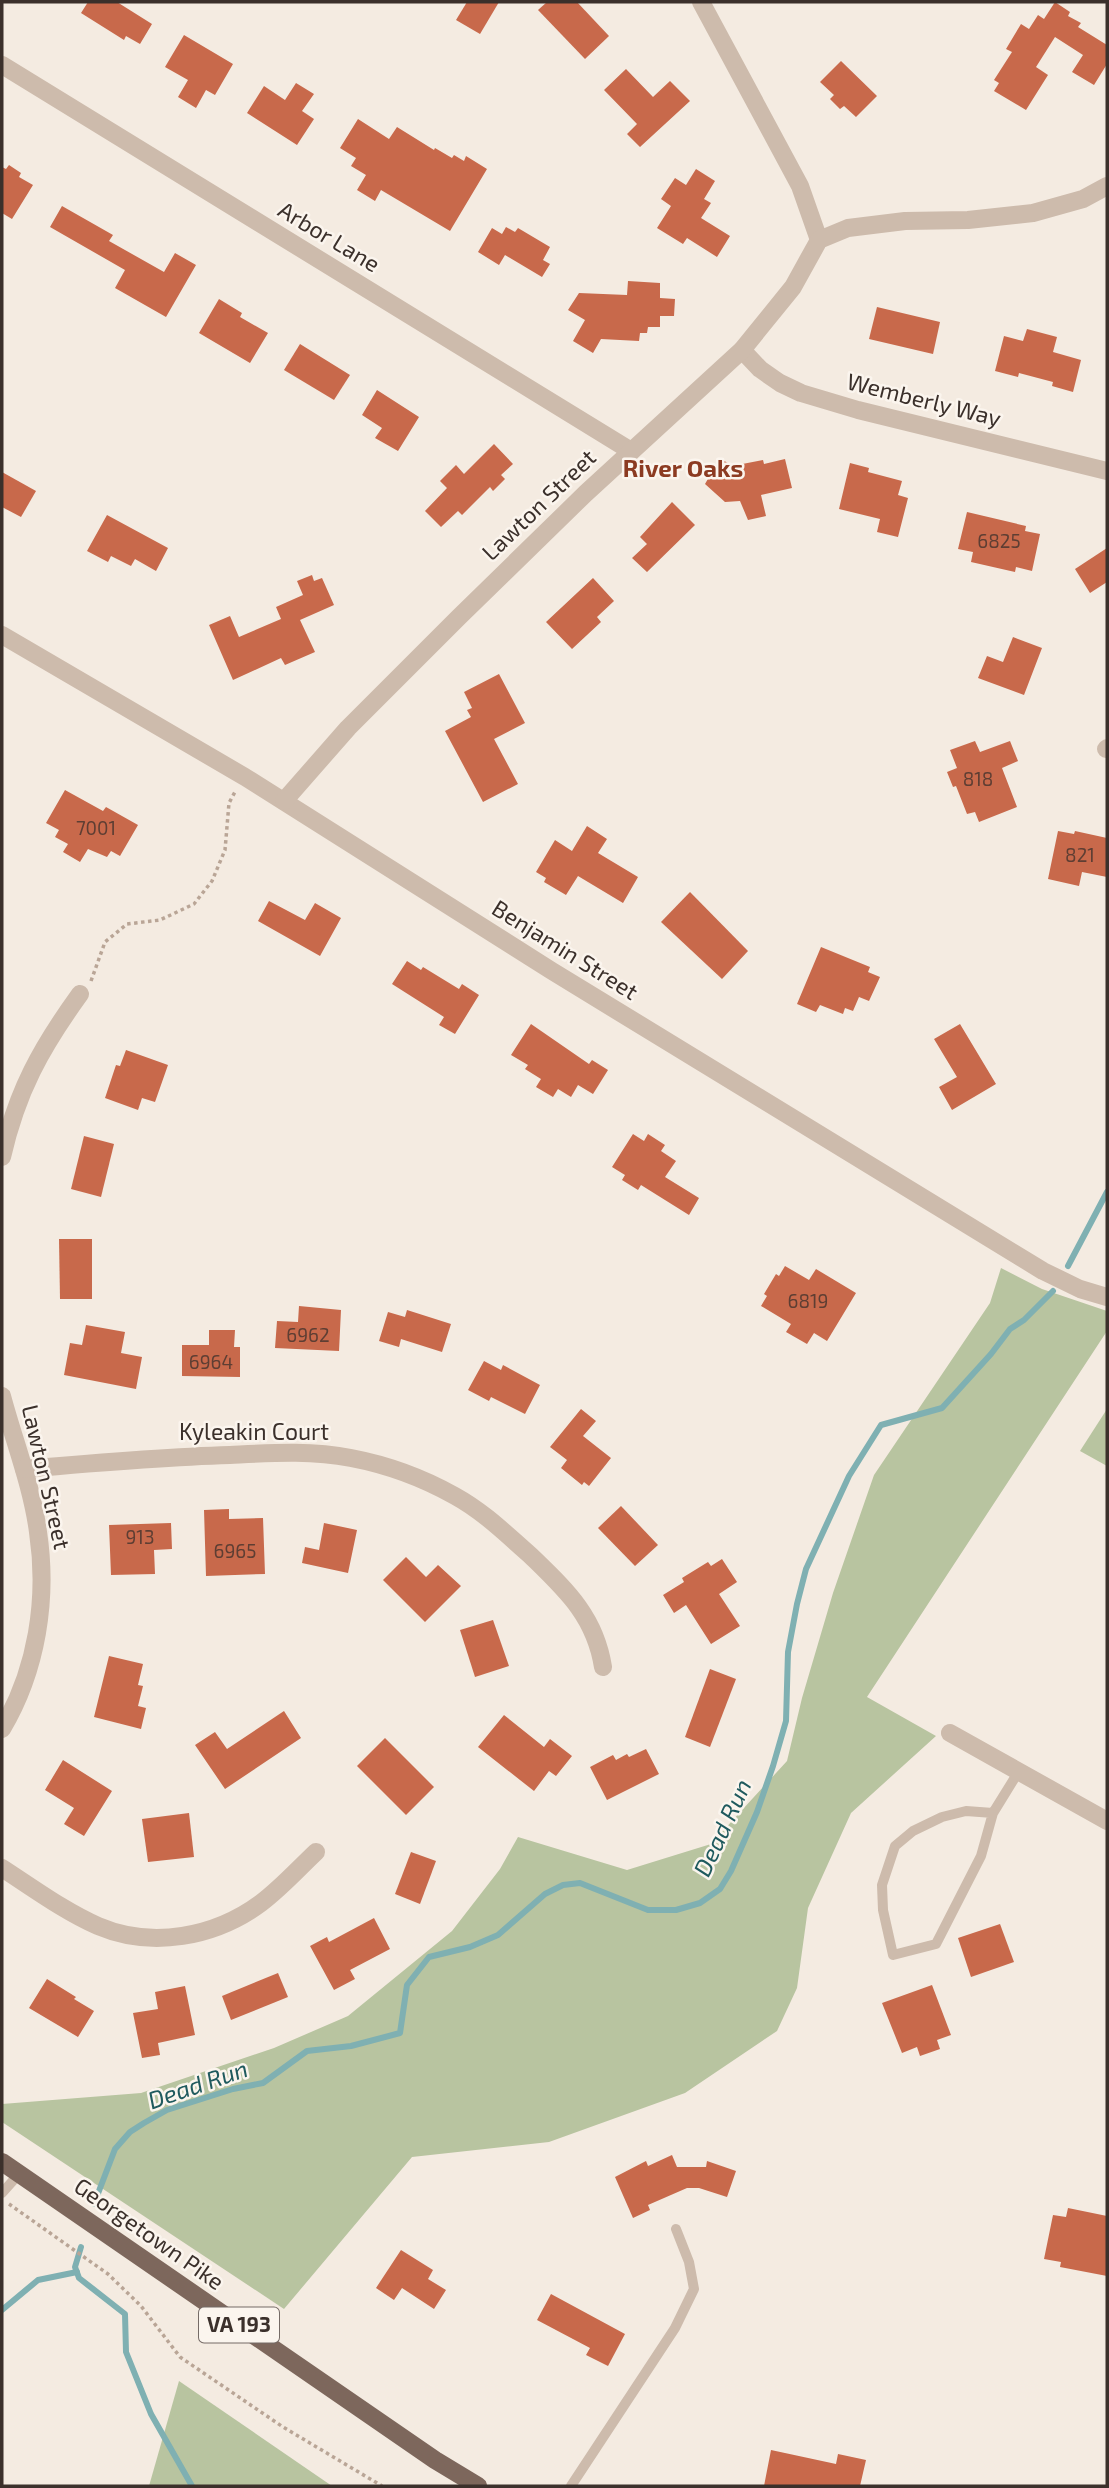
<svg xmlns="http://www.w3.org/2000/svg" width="1109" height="2488" font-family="'Exo 2',sans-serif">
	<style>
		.green { fill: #b8c4a0 }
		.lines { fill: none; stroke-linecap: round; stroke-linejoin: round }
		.stream { stroke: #7fb0b2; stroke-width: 6 }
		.building { fill: #c8694b }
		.path { stroke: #b9a596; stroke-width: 3.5; stroke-dasharray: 3.5 3.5; stroke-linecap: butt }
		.service { stroke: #cdbbac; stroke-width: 10 }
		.minor { stroke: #cdbbac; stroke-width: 18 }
		.primary { stroke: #7d675c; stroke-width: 18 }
		.labels { text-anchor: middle; stroke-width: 5; stroke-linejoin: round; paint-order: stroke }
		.number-label { font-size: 19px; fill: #5e3e33 }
		.shield { fill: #fbf5ee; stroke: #756b66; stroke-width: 2 }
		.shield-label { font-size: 21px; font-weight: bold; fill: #3b302b }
		.street-label { font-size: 23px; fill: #3b302b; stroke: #fbf5ee }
		.neighbourhood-label { font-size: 24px; font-weight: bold; fill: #8c3b22; stroke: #fbf5ee }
		.water-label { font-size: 24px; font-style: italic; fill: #1f5a5e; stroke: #fbf5ee }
	</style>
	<rect width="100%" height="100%" fill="#f4ebe1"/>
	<g class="green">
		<path d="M1001 1268 1042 1289 1107 1311V1331L867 1697 936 1736 851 1813 808 1908 797 1988 777 2031 685 2093 549 2142 412 2157 284 2309 2 2122V2104L141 2093 274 2048 348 2016 452 1931 500 1869 518 1837 627 1870 711 1844 787 1761 802 1698 833 1593 874 1475 990 1303Z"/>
		<path d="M1107 1409V1466L1080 1451Z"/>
		<path d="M179 2381 332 2486H149Z"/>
	</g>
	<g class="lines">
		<g class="stream">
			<path d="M1068 1266 1107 1192"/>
			<path d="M94 2204 115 2149 130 2132 144 2123 167 2110 233 2089 263 2083 307 2051 351 2046 400 2033 407 1985 429 1957 470 1947 498 1935 545 1894 563 1885 580 1883 648 1910H676L700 1903 720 1889 731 1871 757 1812 773 1766 786 1721 788 1652 797 1604 806 1569 849 1476 881 1425 942 1408 991 1354 1010 1329 1024 1320 1053 1291"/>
			<path d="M81 2247 75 2267 79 2278 125 2314 126 2352 151 2414 192 2486"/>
			<path d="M2 2310 38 2280 77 2272"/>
		</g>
	</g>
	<g class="building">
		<path d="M88 2H117L152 24 140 44 126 36 124 40 81 13Z"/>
		<path d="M467 2H499L480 34 456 20Z"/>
		<path d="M547 2H577L609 36 585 59 538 10Z"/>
		<path d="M1055 2 1070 12 1068 16 1081 23 1078 27 1107 45V64L1094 85 1072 72 1083 55 1055 37 1036 67 1048 75 1026 110 994 91 999 83 994 80 1012 52 1006 49 1021 24 1029 29 1038 15 1044 19Z"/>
		<path d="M184 35 233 64 215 95 206 90 196 108 178 97 188 80 165 67Z"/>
		<path d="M841 61 877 96 856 117 844 106 840 109 830 99 834 95 820 82Z"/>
		<path d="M626 69 653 97 670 81 690 101 640 147 627 134 637 124 604 90Z"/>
		<path d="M296 83 314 94 302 111 314 119 297 145 247 113 264 86 285 100Z"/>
		<path d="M358 119 389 139 397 127 434 150 435 148 452 158 454 155 464 161 466 156 487 169 450 231 381 190 375 201 357 190 366 175 351 166 356 158 340 148Z"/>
		<path d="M9 165 21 173 19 177 33 185 12 219 2 213V167L6 169Z"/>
		<path d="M696 169 715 181 704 199 711 203 701 218 730 236 717 257 687 238 683 244 657 228 671 206 661 199 675 178 686 185Z"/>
		<path d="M62 206 113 235 109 241 164 272 175 253 196 265 166 317 115 288 125 270 50 227Z"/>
		<path d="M506 227 515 232 518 228 550 247 543 260 550 264 542 277 505 255 499 265 478 252 492 228 502 234Z"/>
		<path d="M628 281 660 283V298L675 299 674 316H660V327H648L647 333H640L639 341 601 339 593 353 573 341 585 320 568 310 579 293 627 295Z"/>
		<path d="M219 299 242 313 240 317 268 333 250 363 199 333Z"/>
		<path d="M877 307 940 322 933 354 869 339Z"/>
		<path d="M1027 329 1057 337 1053 352 1081 360 1073 392 1052 386 1053 382 1019 373 1018 377 995 371 1004 336 1023 341Z"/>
		<path d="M300 344 350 375 334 400 284 370Z"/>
		<path d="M377 390 419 417 398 451 375 438 382 428 362 415Z"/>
		<path d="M494 444 513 464 501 475 505 479 493 491 490 487 462 515 458 511 441 527 425 511 447 488 440 481 456 465 464 474Z"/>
		<path d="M720 458 732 466 763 460 764 464 785 459 792 488 761 495 766 516 748 520 740 501 725 502 705 484Z"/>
		<path d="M850 463 869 468 868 472 902 481 898 495 908 498 898 537 877 532 880 519 839 509Z"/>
		<path d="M2 472 36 491 21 517 2 507Z"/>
		<path d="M672 502 695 525 647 572 632 558 647 544 640 537Z"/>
		<path d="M967 512 1026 526 1025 531 1040 534 1032 571 1016 567 1015 572 971 562 973 552 958 549Z"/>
		<path d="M107 515 168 548 156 571 135 559 131 566 111 556 108 562 87 551Z"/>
		<path d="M1107 548V582L1090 593 1075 569Z"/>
		<path d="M312 575 314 581 322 578 334 605 300 620 315 652 285 665 281 658 233 680 209 625 230 616 239 637 281 619 276 607 303 595 297 581Z"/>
		<path d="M593 578 614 601 597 617 601 622 572 649 546 622Z"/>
		<path d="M1013 637 1042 648 1024 695 978 678 987 656 1003 662Z"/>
		<path d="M499 674 525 723 494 739 518 784 483 802 445 731 471 717 467 710 472 708 464 692Z"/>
		<path d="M975 741 980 752 1010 741 1018 761 1002 768 1017 807 979 822 975 812 967 814 956 786 953 787 947 772 957 768 950 750Z"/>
		<path d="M65 790 103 811 106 807 138 825 120 856 111 851 107 857 88 849 80 862 63 852 68 844 55 837 59 830 46 823Z"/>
		<path d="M587 826 607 839 598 853 638 877 623 903 578 876 566 895 544 882 546 878 536 872 555 840 572 851Z"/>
		<path d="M1058 831 1074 834 1075 831 1107 838V877L1082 872 1079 886 1048 879Z"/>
		<path d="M690 892 748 951 722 979 661 922Z"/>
		<path d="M269 901 305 920 315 903 341 918 320 956 258 921Z"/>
		<path d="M821 947 870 967 868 972 880 977 869 1001 859 997 853 1011 845 1008 843 1014 820 1005 816 1012 797 1004Z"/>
		<path d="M407 961 421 970 423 967 459 989 462 984 479 995 455 1034 439 1025 444 1017 392 984Z"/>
		<path d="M531 1024 589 1064 592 1060 608 1070 593 1094 578 1085 571 1097 558 1089 553 1097 536 1087 541 1079 525 1069 528 1065 511 1055Z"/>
		<path d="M960 1024 996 1084 952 1110 939 1087 957 1077 934 1039Z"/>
		<path d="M126 1050 168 1065 155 1102 142 1098 138 1110 105 1098 116 1065 120 1066Z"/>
		<path d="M633 1134 644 1141 648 1134 665 1145 661 1151 676 1161 665 1177 699 1198 689 1215 641 1185 638 1190 622 1180 625 1175 612 1167Z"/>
		<path d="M84 1136 114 1144 101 1197 71 1189Z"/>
		<path d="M59 1239H92V1299H60Z"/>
		<path d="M785 1266 809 1280 816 1269 856 1293 827 1341 814 1333 807 1344 786 1332 791 1324 761 1306 767 1296 764 1294 776 1274 779 1276Z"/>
		<path d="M299 1306 341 1310 339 1351 275 1348 277 1321 298 1322Z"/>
		<path d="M407 1310 451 1324 442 1352 401 1339 399 1347 379 1341 388 1312 405 1317Z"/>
		<path d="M86 1325 125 1332 121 1353 142 1357 136 1389 64 1375 70 1343 82 1345Z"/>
		<path d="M209 1330H235L234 1347H240V1377L182 1376V1345H209Z"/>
		<path d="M484 1361 501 1370 503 1365 540 1385 525 1414 491 1397 489 1401 468 1390Z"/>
		<path d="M581 1409 596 1421 583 1436 611 1458 589 1486 584 1482 582 1485 561 1468 567 1460 550 1447Z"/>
		<path d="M621 1506 658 1545 635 1566 598 1528Z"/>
		<path d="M229 1509V1519L263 1518 265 1574 206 1576 204 1510Z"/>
		<path d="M171 1523 172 1549 154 1550 155 1574 111 1575 109 1525Z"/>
		<path d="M324 1523 357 1530 348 1573 302 1563 305 1547 319 1550Z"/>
		<path d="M406 1557 426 1577 438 1565 461 1586 425 1622 383 1580Z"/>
		<path d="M722 1559 737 1582 719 1594 740 1626 711 1644 686 1605 674 1613 663 1595 684 1582 682 1578 708 1562 711 1566Z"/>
		<path d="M493 1620 509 1666 475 1677 460 1630Z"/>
		<path d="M109 1656 143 1664 138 1685 143 1686 138 1706 146 1708 141 1729 94 1717Z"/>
		<path d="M710 1669 736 1679 710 1747 685 1737Z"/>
		<path d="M284 1711 301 1738 225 1789 195 1745 215 1732 227 1749Z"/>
		<path d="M504 1715 544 1747 550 1739 572 1756 556 1776 549 1771 534 1791 478 1747Z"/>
		<path d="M385 1738 434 1787 406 1815 357 1766Z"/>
		<path d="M646 1749 659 1774 607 1800 590 1767 613 1755 616 1760 627 1754 629 1757Z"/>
		<path d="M63 1760 112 1791 84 1836 64 1824 74 1808 45 1790Z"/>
		<path d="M189 1813 194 1857 148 1862 142 1819Z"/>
		<path d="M411 1852 436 1861 420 1904 395 1894Z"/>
		<path d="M374 1918 390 1949 350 1970 355 1979 334 1990 310 1946 327 1937 329 1942Z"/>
		<path d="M1000 1924 1014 1962 971 1977 958 1938Z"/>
		<path d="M278 1973 288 1997 231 2020 222 1996Z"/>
		<path d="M47 1979 76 1997 74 1999 94 2011 78 2037 29 2008Z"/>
		<path d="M932 1985 951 2035 937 2040 940 2049 920 2056 917 2047 902 2053 882 2003Z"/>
		<path d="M185 1986 195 2035 158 2043 160 2055 142 2058 133 2013 158 2009 155 1992Z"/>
		<path d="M672 2155 677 2167H706L707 2161 736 2171 727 2197 699 2188H687L648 2205 650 2210 633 2218 615 2177 646 2161 648 2166Z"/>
		<path d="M1068 2208 1107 2216V2276L1060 2267 1061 2262 1044 2259 1053 2215 1066 2217Z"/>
		<path d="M401 2250 433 2270 428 2279 446 2290 434 2309 402 2288 394 2300 376 2288Z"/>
		<path d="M551 2294 625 2334 608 2366 586 2355 590 2348 537 2320Z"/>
		<path d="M771 2450 836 2464 838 2454 866 2460 860 2486H764Z"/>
	</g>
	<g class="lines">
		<g class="path">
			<path d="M91 981 105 942 127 924 160 920 194 904 212 881 225 850 229 803 236 790"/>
			<path d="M9 2204 108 2274 141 2306 180 2357 283 2427 382 2486"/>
		</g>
		<g class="service">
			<path d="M993 1813 981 1856 936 1944 893 1955 883 1910 882 1885 895 1846 913 1831 942 1817 966 1811 993 1813 1019 1771"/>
			<path d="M2 2193 19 2174"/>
			<path d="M571 2486 675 2328 694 2289 689 2262 676 2229"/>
		</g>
		<g class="minor">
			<path d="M701 2 800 186 819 240"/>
			<path d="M2 65 631 451"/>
			<path d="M742 350 760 369 780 383 801 393 858 410 1107 471"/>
			<path d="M2 635 245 777 552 971 1043 1271 1080 1289 1107 1297"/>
			<path d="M1106 749 1107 748"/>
			<path d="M284 801 348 728 459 617 586 493 742 350 793 287 819 240 848 228 905 221 968 220 1033 213 1083 199 1107 186"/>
			<path d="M2 1157C17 1091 41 1048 80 994"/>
			<path d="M2 1396C14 1441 32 1486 38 1532 48 1599 37 1670 2 1729"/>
			<path d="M24 1469C92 1463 161 1457 230 1455 270 1453 311 1450 351 1458 388 1465 423 1478 455 1496 484 1512 506 1534 530 1555 566 1590 595 1616 603 1667"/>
			<path d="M950 1733 1107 1821"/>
			<path d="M2 1868C33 1888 64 1911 98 1926 152 1949 215 1937 261 1903 281 1888 298 1869 316 1852"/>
		</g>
		<path class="primary" d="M2 2162 435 2460 478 2486"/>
	</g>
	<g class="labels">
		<g class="number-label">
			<text x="999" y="548">6825</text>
			<text x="978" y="786">818</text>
			<text x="96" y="835">7001</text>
			<text x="1080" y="862">821</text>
			<text x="808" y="1308">6819</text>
			<text x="308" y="1342">6962</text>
			<text x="211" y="1369">6964</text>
			<text x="140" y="1544">913</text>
			<text x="235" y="1558">6965</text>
		</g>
		<rect class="shield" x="199" y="2307.5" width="80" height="35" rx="5"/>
		<g class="shield-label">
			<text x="239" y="2332">VA 193</text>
		</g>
		<g class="street-label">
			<text transform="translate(329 237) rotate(31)" y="8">Arbor Lane</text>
			<text transform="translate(924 400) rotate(14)" y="8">Wemberly Way</text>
			<text transform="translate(539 505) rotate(-44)" y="8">Lawton Street</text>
			<text transform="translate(565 950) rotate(32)" y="8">Benjamin Street</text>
			<text x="254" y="1440">Kyleakin Court</text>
			<text transform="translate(46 1477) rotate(77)" y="8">Lawton Street</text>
			<text transform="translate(149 2234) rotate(35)" y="8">Georgetown Pike</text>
		</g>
		<g class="neighbourhood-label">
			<text x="683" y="477">River Oaks</text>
		</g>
		<g class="water-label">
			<text transform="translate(723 1828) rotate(-65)" y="8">Dead Run</text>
			<text transform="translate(198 2085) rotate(-19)" y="8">Dead Run</text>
		</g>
	</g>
	<rect width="1109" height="2488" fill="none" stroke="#3b302b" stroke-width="7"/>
</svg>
